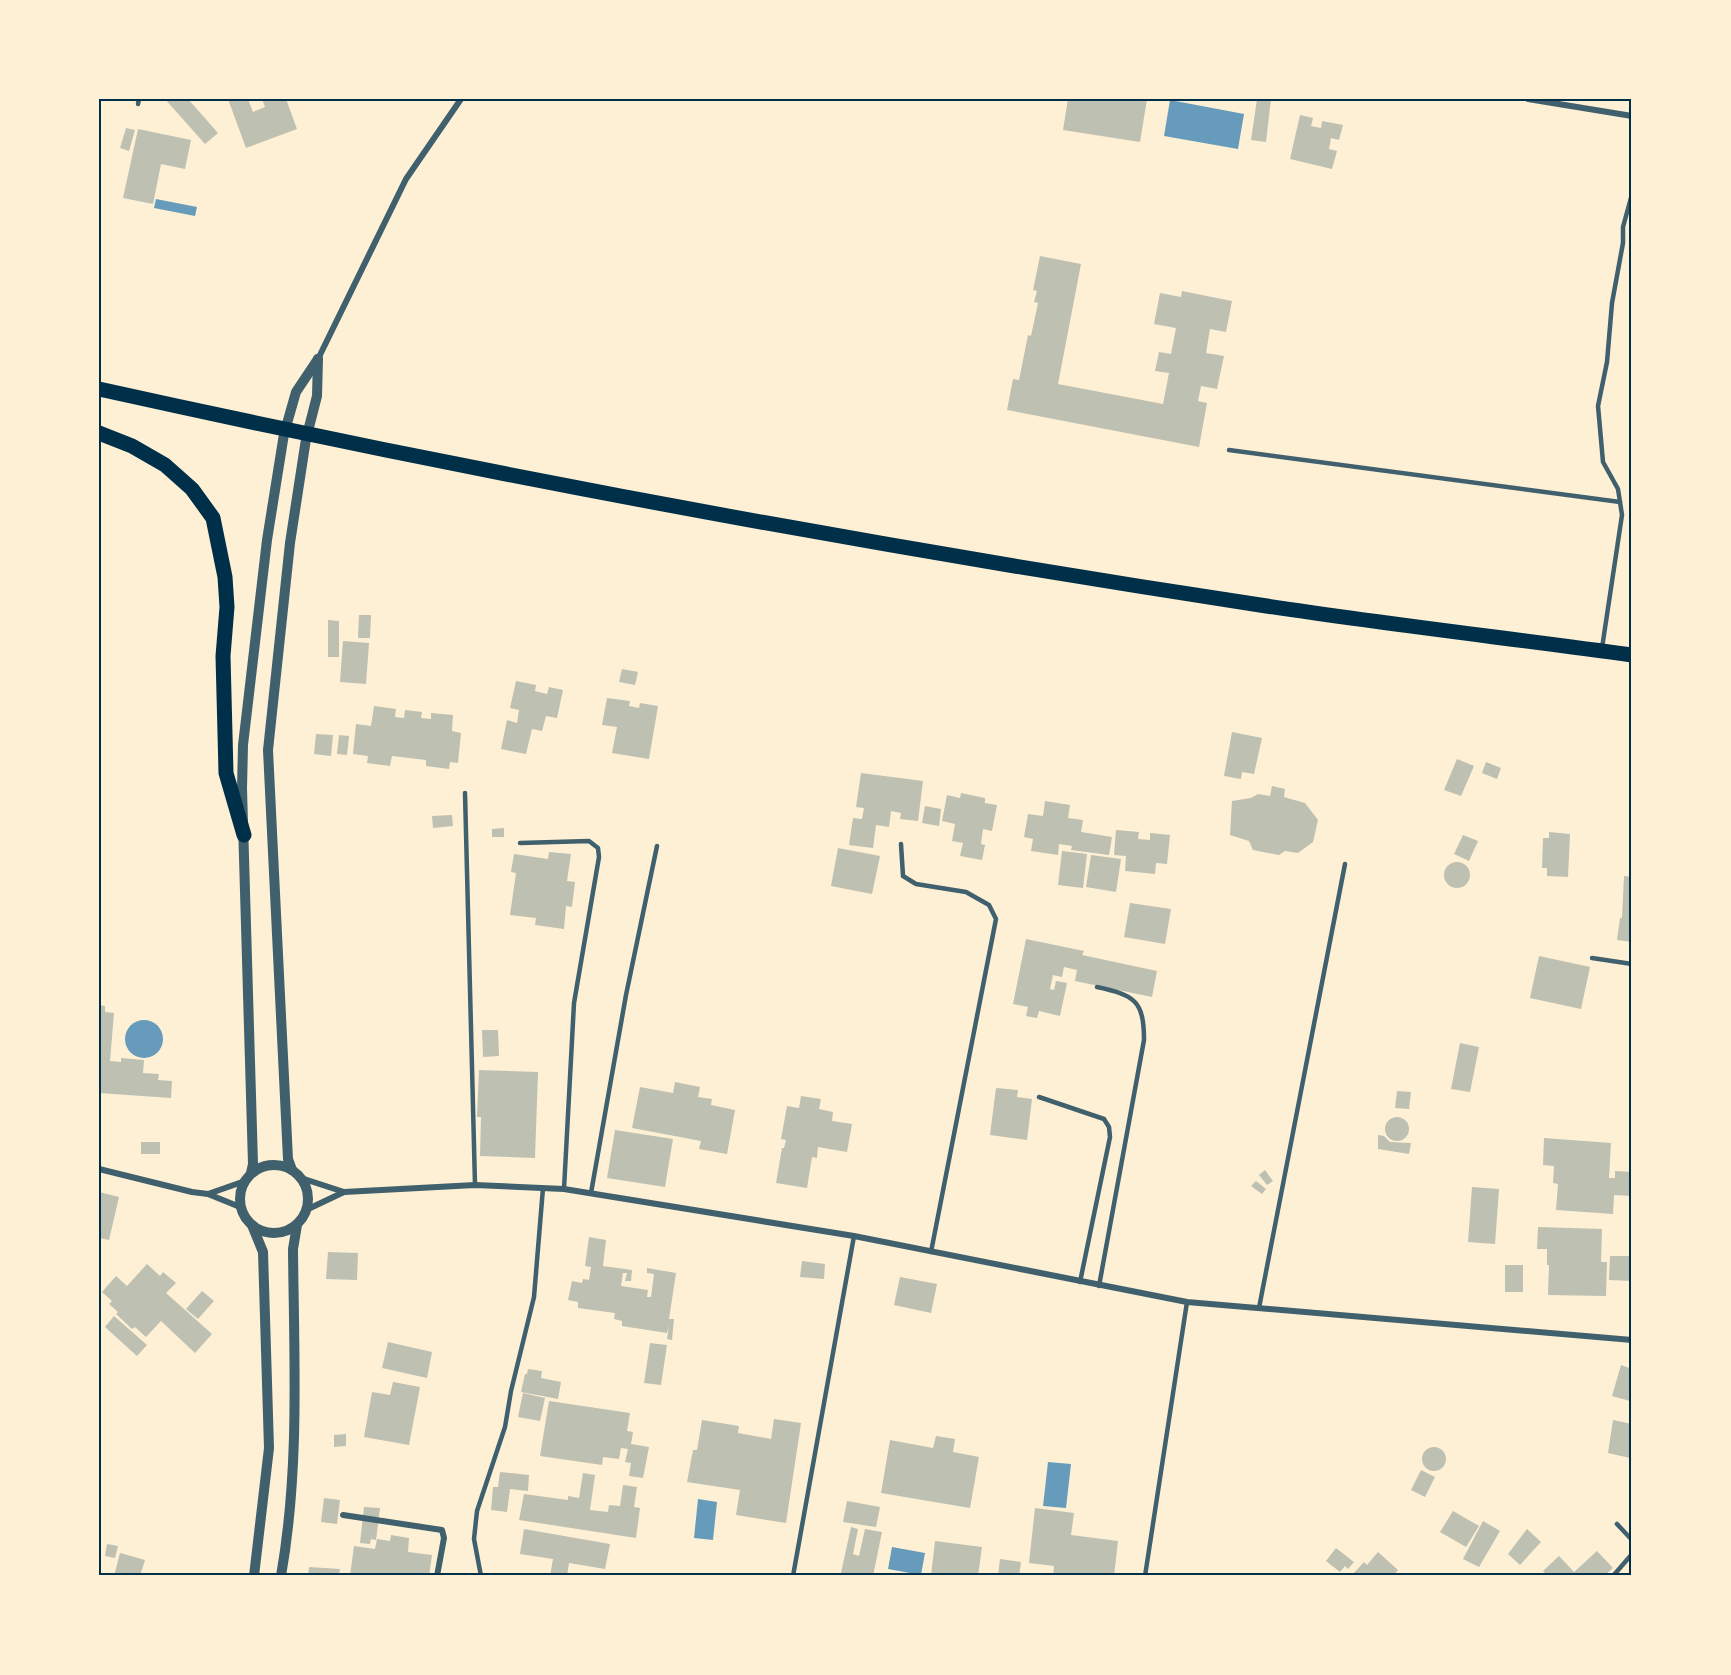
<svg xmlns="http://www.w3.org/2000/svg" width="1731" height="1675" font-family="Ubuntu,sans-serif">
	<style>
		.water { fill: #669bbc }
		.building { fill: #bec0b2 }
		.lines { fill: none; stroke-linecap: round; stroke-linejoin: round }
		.service { stroke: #3f606c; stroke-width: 4.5 }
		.minor { stroke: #3f606c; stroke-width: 6 }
		.tertiary { stroke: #3f606c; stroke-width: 10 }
		.primary { stroke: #003049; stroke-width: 15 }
		.neatline { fill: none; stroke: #003049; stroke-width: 2 }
	</style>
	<rect width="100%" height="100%" fill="#fdf0d5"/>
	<g class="water">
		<path d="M1170 100 1244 114 1238 149 1164 136Z"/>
		<path d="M156 199 197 207 195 216 154 208Z"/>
		<circle cx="144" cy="1039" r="19"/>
		<path d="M1048 1462 1071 1464 1066 1508 1043 1506Z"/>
		<path d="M698 1499 717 1502 713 1540 694 1538Z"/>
		<path d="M892 1547 925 1553 921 1575 888 1569Z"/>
	</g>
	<g class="building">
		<path d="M165 99H188L218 133 205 144Z"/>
		<path d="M228 99H248L253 112 265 107 262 99H286L297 129 246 148Z"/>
		<path d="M1068 99H1147L1140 142 1063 130Z"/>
		<path d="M1257 99H1271L1266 142 1251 140Z"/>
		<path d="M1300 115 1313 118 1311 126 1321 128 1322 121 1343 125 1339 140 1331 138 1329 149 1337 151 1332 169 1290 159Z"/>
		<path d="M126 128 135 130 129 151 120 148Z"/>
		<path d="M138 129 191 140 185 169 161 164 153 204 123 198Z"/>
		<path d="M1040 256 1081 264 1058 384 1163 404 1169 373 1155 371 1159 352 1171 354 1176 328 1154 324 1160 293 1181 297 1182 291 1232 301 1226 332 1210 329 1206 353 1224 356 1217 389 1201 386 1198 401 1207 403 1199 447 1007 410 1013 379 1019 380 1028 335 1031 336 1038 303 1034 302 1037 291 1033 290Z"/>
		<path d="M359 615H371L370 638H358Z"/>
		<path d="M328 620 339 621V657H328Z"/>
		<path d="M343 641 369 643 366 684 340 682Z"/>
		<path d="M622 669 638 672 635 685 619 682Z"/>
		<path d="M516 681 536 685 535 691 547 694 549 687 563 690 557 718 546 716 542 731 532 729 526 754 501 749 507 720 517 723 519 710 510 708Z"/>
		<path d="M607 698 630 701 629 706 639 708 640 703 658 706 649 759 612 753 617 727 602 725Z"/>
		<path d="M374 706 396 709 395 717 404 718 405 710 422 712 421 718 431 719V713L453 715 452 731 461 733 458 763 450 762 449 769 426 766V760L392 756 390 766 367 763 368 756 353 754 356 724 371 726Z"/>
		<path d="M1232 732 1262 738 1254 774 1242 772 1241 779 1224 776Z"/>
		<path d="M316 734 333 735 331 756 314 754Z"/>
		<path d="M339 735 349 736 347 755 337 754Z"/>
		<path d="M1457 759 1474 766 1461 796 1444 790Z"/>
		<path d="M1486 762 1501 768 1497 779 1482 773Z"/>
		<path d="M861 773 923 781 918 821 900 819 901 813 891 811 889 827 876 825 873 848 849 845 853 818 862 819 864 808 856 807Z"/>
		<path d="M1272 786 1285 789 1284 797 1305 803 1318 820 1313 842 1298 853 1285 851 1279 855 1253 850 1249 841 1230 835 1232 801 1251 798 1258 794 1270 796Z"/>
		<path d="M961 793 985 798V803L997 805 992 831 983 829 981 844 985 845 982 860 960 856 963 843 952 841 955 824 942 821 947 795 960 798Z"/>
		<path d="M1045 801 1070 805 1068 818 1083 820 1081 832 1112 837 1109 855 1071 850 1072 846 1059 844 1058 855 1031 851 1033 839 1024 837 1028 814 1043 816Z"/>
		<path d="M925 806 941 809 939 826 922 823Z"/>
		<path d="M452 815 453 826 433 828 432 816Z"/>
		<path d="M504 828V837H492V829Z"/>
		<path d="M1116 830 1139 832 1138 839 1150 840V833L1170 835 1167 864 1156 863 1155 874 1125 871 1126 856 1114 855Z"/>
		<path d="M1549 832 1570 834 1568 877 1547 876V868H1542L1543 838H1549Z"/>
		<path d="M1463 835 1478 841 1469 861 1454 854Z"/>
		<path d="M838 848 880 856 872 894 831 886Z"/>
		<path d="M1062 851 1087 854 1083 888 1058 885Z"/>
		<path d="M549 852 571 854 567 881 575 882 572 907 566 906 564 929 535 925 536 918 510 915 516 873 511 872 514 854 548 859Z"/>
		<path d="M1091 855 1121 859 1116 892 1086 887Z"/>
		<circle cx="1457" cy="875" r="13"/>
		<path d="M1624 876 1632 877V942L1617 940 1620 918H1622Z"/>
		<path d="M1130 903 1171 909 1165 944 1124 937Z"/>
		<path d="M1026 939 1084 951 1082 955 1157 971 1152 997 1075 981 1077 970 1064 967 1062 977 1053 975 1050 989 1054 990 1056 981 1067 983 1060 1016 1039 1011 1037 1018 1026 1016 1028 1007 1013 1004Z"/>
		<path d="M1539 956 1590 967 1581 1009 1530 998Z"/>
		<path d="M99 1005 105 1006V1012L114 1013 110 1061 121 1062V1058L144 1060 143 1073 159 1074 158 1080 172 1081 171 1098 99 1093Z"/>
		<path d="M482 1030H498L499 1056 483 1057Z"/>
		<path d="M1460 1043 1479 1047 1470 1092 1451 1089Z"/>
		<path d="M479 1070 538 1072 535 1158 480 1156 481 1117H477Z"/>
		<path d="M675 1082 700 1087 698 1097 712 1099 711 1105 735 1110 727 1154 699 1149 701 1141 632 1128 640 1087 673 1093Z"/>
		<path d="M996 1088 1018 1090 1017 1097 1032 1099 1027 1140 990 1135Z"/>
		<path d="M1397 1091 1411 1092 1409 1109 1395 1108Z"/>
		<path d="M801 1096 821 1099 819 1109 833 1112 832 1121 852 1124 847 1152 818 1147 817 1158 812 1157 807 1188 776 1183 782 1148H784L786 1140 781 1139 787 1106 799 1108Z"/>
		<circle cx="1397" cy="1129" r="12"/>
		<path d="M615 1130 673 1139 665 1187 607 1178Z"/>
		<path d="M1378 1135 1384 1136 1390 1142 1411 1143 1409 1154 1378 1149Z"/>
		<path d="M1544 1138 1611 1143 1609 1178H1615V1171L1632 1172V1196L1614 1195 1613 1214 1556 1210 1558 1184 1553 1183 1554 1166 1543 1165Z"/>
		<rect x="141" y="1142" width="19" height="12"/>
		<path d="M1265 1170 1273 1181 1267 1185 1259 1175Z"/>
		<path d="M1256 1181 1266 1189 1262 1194 1251 1186Z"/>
		<path d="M1472 1187 1499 1189 1495 1244 1468 1242Z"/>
		<path d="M99 1192 119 1197 109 1240 99 1238Z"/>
		<path d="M1538 1227 1602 1229 1601 1262H1607L1606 1296 1548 1295 1549 1265H1547V1249H1537Z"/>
		<path d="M589 1237 606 1240 603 1266 632 1270 631 1281H625L627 1273H623L621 1286 648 1290 647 1297H651L654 1274 647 1273V1268L676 1273 669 1319H674L672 1340 667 1339 669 1325 667 1333 622 1326V1321L614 1319 615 1313 578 1308V1302L568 1300 572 1281 582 1283 583 1279 589 1280 591 1267 585 1266Z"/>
		<path d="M328 1252 358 1253 357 1280 326 1279Z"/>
		<path d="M1610 1256H1632L1631 1281 1609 1280Z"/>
		<path d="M802 1261 825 1264 824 1279 800 1277Z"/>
		<path d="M147 1264 160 1276 163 1272 176 1283 166 1293 212 1334 195 1353 161 1321 146 1337 135 1327 132 1329 116 1314 118 1312 109 1304 112 1301 102 1292 116 1276 127 1286Z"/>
		<rect x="1505" y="1265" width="18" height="27"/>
		<path d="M900 1277 937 1284 931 1313 894 1305Z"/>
		<path d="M202 1291 214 1301 198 1319 186 1309Z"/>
		<path d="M114 1316 147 1345 137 1356 105 1327Z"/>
		<path d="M388 1342 432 1352 427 1378 382 1368Z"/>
		<path d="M650 1343 667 1345 661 1385 644 1383Z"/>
		<path d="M1621 1365 1632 1369V1393L1630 1401 1612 1396Z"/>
		<path d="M528 1369 542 1371 541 1378 561 1382 558 1399 521 1392 525 1374H527Z"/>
		<path d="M393 1382 420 1387 409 1445 364 1437 372 1392 390 1395Z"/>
		<path d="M523 1393 545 1398 540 1421 518 1417Z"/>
		<path d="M549 1401 630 1413 627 1431 633 1432 631 1444 649 1447 643 1478 629 1476 631 1463 625 1462 628 1449 621 1448 619 1459 603 1457 602 1465 540 1456Z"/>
		<path d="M774 1419 801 1423 786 1523 736 1515 740 1490 687 1482 693 1450H697L702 1420 739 1426 738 1433 771 1439Z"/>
		<path d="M1613 1420 1632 1424V1449L1630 1458 1608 1453Z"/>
		<path d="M346 1434V1446L334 1447V1435Z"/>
		<path d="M936 1436 955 1439 953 1452 979 1457 970 1508 881 1493 890 1440 933 1448Z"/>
		<circle cx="1434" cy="1459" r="12"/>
		<path d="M1421 1470 1435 1477 1425 1497 1411 1490Z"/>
		<path d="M500 1472 529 1475 528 1491 510 1489 507 1512 491 1510 493 1487H498Z"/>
		<path d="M583 1473 595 1475 590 1510 608 1512 609 1505 620 1506 623 1485 637 1487 634 1507 640 1508 636 1538 519 1520 524 1494 568 1500V1496L579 1498Z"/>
		<path d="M324 1498 340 1500 337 1524 321 1522Z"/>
		<path d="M847 1501 880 1507 876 1527 843 1522Z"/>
		<path d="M364 1507 380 1508 376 1540 371 1539 370 1544 360 1543Z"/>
		<path d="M1035 1508 1074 1513 1071 1535 1118 1541 1114 1576 1073 1573V1576H1053L1054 1566 1029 1563Z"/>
		<path d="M1453 1511 1479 1526 1466 1547 1440 1532Z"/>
		<path d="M1483 1521 1500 1531 1479 1567 1463 1559Z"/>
		<path d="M851 1527 858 1529 853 1554 859 1556 865 1529 882 1532 873 1576H854L841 1573Z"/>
		<path d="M524 1529 610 1544 605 1569 569 1563 567 1576H550L553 1559 520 1554Z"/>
		<path d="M1527 1529 1541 1542 1520 1565 1508 1554Z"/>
		<path d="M391 1535 409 1538 408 1552 432 1555 429 1576H350L354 1546 375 1549 377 1539 390 1541Z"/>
		<path d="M935 1541 982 1547 978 1576H931Z"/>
		<path d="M107 1544 118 1546 115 1558 105 1556Z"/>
		<path d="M1336 1548 1354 1562 1348 1569 1345 1566 1340 1572 1326 1561Z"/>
		<path d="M1597 1551 1613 1568 1604 1576H1548L1543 1571 1559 1556 1574 1572Z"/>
		<path d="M1378 1552 1398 1570 1393 1576H1351L1364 1562 1367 1565Z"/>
		<path d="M120 1553 145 1560 140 1576H114Z"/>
		<path d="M1000 1559 1021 1562 1019 1576H998Z"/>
		<path d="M309 1567 340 1569 339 1576H308Z"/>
	</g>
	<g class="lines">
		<g class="service">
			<path d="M138 104 139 99"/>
			<path d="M1229 450 1620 502"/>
			<path d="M1602 648 1622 515 1618 489 1603 462 1598 406 1607 362 1612 303 1623 243V227L1632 194V162"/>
			<path d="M465 793 475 1185"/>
			<path d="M520 843 589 841 598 848 599 857 574 1003 564 1189"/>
			<path d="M901 844 903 876 916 884 966 892 989 905 996 919 931 1252"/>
			<path d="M1592 958 1632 964"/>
			<path d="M1097 987C1134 995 1144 1000 1144 1040L1099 1286"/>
			<path d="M1039 1097 1104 1119 1109 1127 1110 1137 1080 1282"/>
			<path d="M591 1193 626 995 657 846"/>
			<path d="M1259 1308 1345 864"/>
			<path d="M1617 1524 1632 1540"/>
			<path d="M481 1576 474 1539 477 1511 505 1427 511 1391 534 1297 543 1188"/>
			<path d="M793 1576 854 1236"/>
			<path d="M1145 1576 1187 1302"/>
			<path d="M1613 1576 1632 1554"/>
		</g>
		<g class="minor">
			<path d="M1528 99 1632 116"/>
			<path d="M318 359 406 179 461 99"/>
			<path d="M99 1169 192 1192 208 1194 245 1181"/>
			<path d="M301 1178 344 1192 475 1185 564 1189 854 1236 1187 1302 1632 1340"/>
			<path d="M208 1194 240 1207"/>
			<path d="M306 1210 344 1192"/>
			<path d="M343 1515 442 1530 444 1538 437 1576"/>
		</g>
		<g class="tertiary">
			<circle cx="274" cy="1199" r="34"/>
			<path d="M292 1170 288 1159 268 750 290 543 306 439 317 396 318 359"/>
			<path d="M251 1173 253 1164 242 789 243 745 267 540 284 434 296 392 318 359"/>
			<path d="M252 1225 263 1252 269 1448 254 1576"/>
			<path d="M281 1576C300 1468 294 1358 293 1249L297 1225"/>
		</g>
		<g class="primary">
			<path d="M99 389C483 474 871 546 1260 605 1384 624 1508 638 1632 655"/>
			<path d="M99 433 132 446 165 465 192 489 213 518 225 577 227 607 223 656 226 773 244 835"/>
		</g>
	</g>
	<rect width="1731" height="1675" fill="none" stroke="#fdf0d5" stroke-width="201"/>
	<rect x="100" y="100" width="1530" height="1474" class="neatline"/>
</svg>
